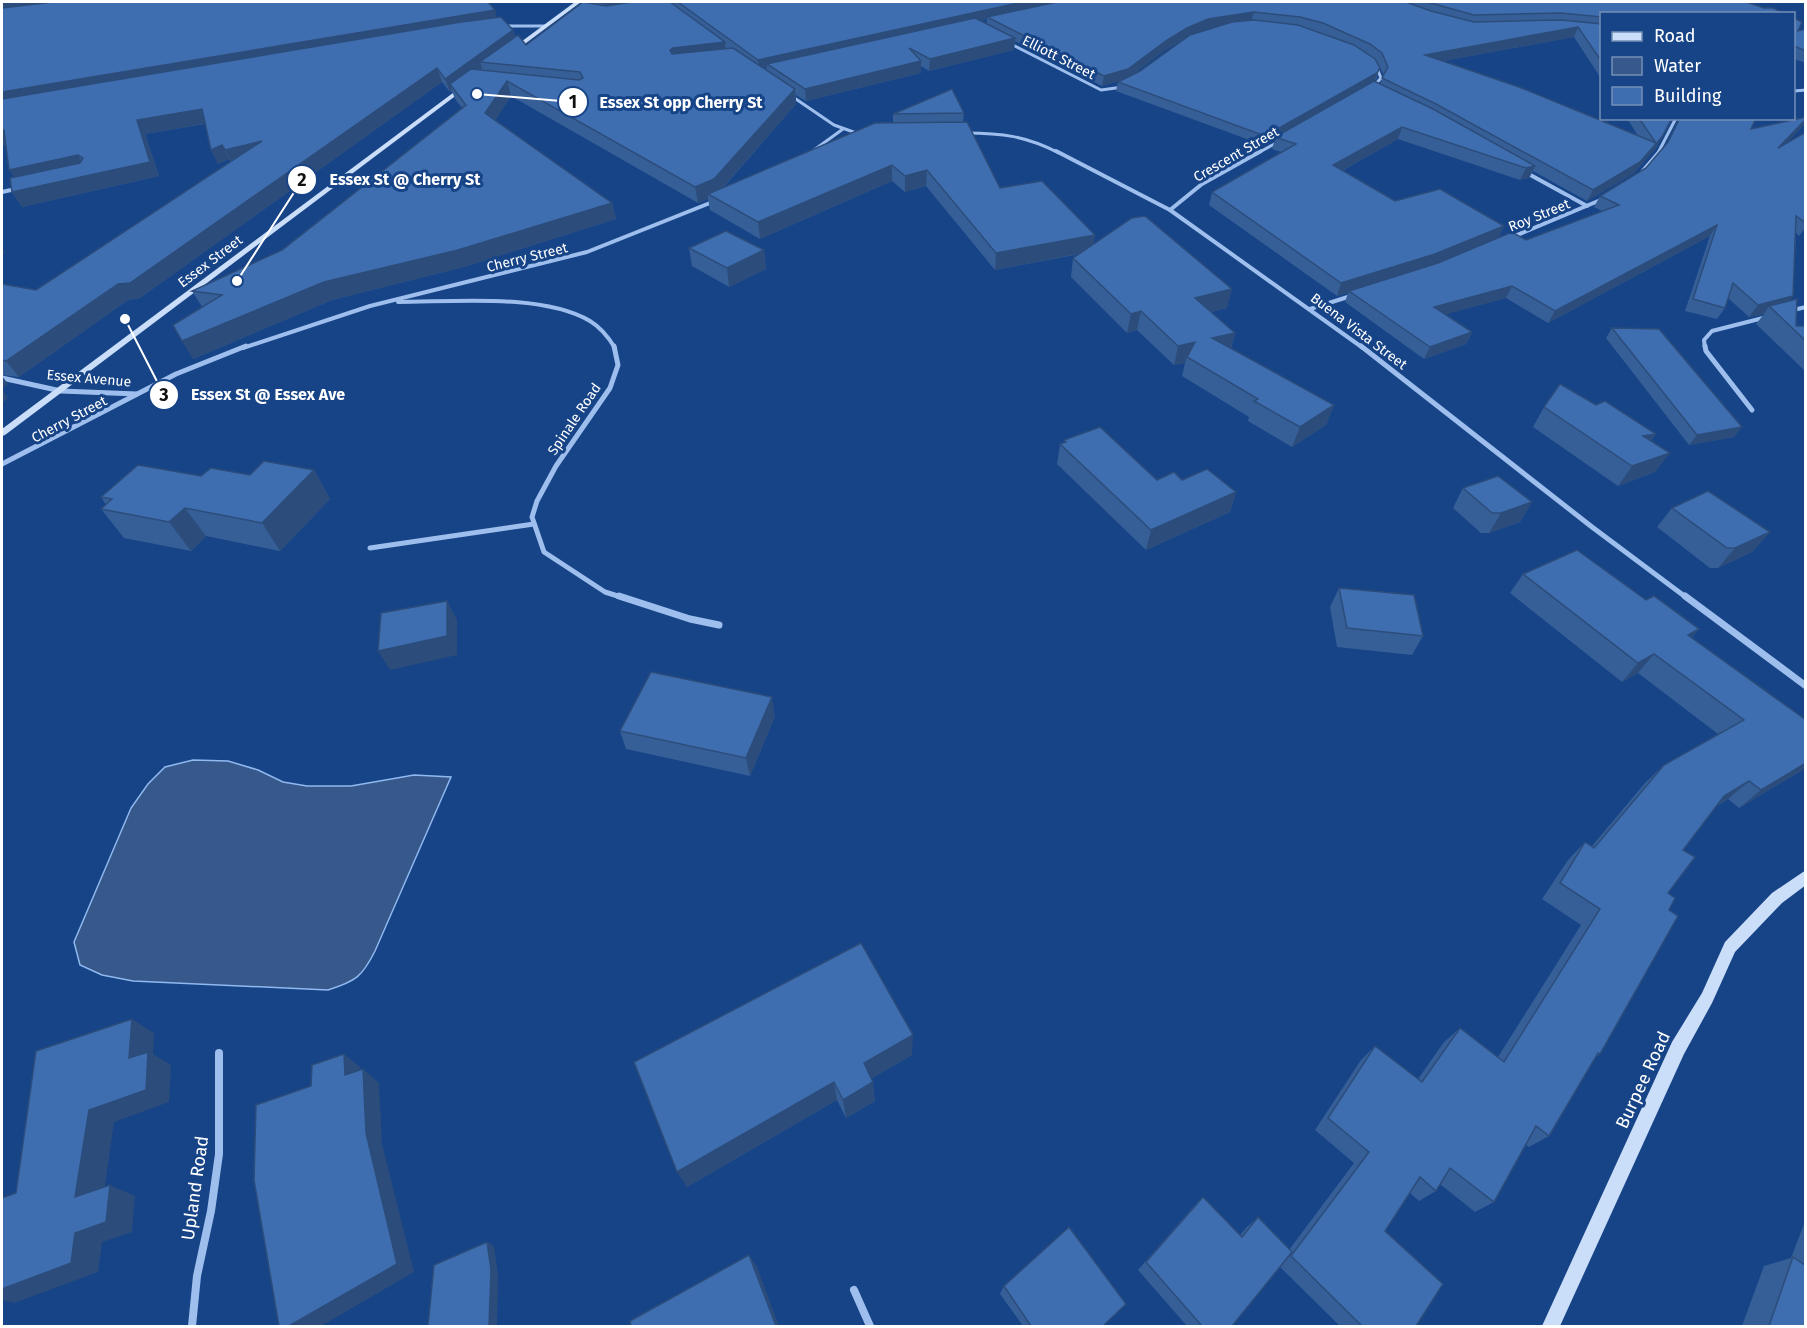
<svg xmlns="http://www.w3.org/2000/svg" width="1807" height="1328" font-family="'Fira Sans',sans-serif">
	<style>
		.water { fill: #37588a; stroke: #90b9f0; stroke-width: 1.5 }
		.lines { fill: none; stroke-linecap: round; stroke-linejoin: round }
		.street-far4 { stroke: #9ebfed; stroke-width: 3 }
		.street-far3 { stroke: #9ebfed; stroke-width: 4 }
		.street-far2 { stroke: #9ebfed; stroke-width: 5 }
		.street-far1 { stroke: #9ebfed; stroke-width: 7 }
		.street { stroke: #9ebfed; stroke-width: 8 }
		.secondary { fill: #caddf9; fill-rule: evenodd }
		.wall { fill: #365f97; fill-rule: evenodd }
		.shaded-wall { fill: #2c4d7b }
		.building { fill: #3f6eb0; stroke: #2c4d7b; stroke-width: 1.5 }
		.labels { text-anchor: middle; stroke-width: 6; stroke-linejoin: round; paint-order: stroke }
		.far-street-label { font-size: 14px; fill: #fff; stroke: #174487 }
		.near-street-label { font-size: 18px; fill: #fff; stroke: #174487 }
		.leader { fill: none; stroke: #fff; stroke-width: 2 }
		.callout-dot { fill: #fff; stroke: #174487; stroke-width: 2 }
		.mark-label { font-size: 18px; text-anchor: middle; font-weight: bold; fill: #111 }
		.callout-label { font-size: 16px; text-anchor: middle; font-weight: bold; fill: #fff; stroke: #174487; stroke-width: 6; stroke-linejoin: round; paint-order: stroke }
	</style>
	<rect width="100%" height="100%" fill="#174487"/>
	<path class="water" d="M193 760 228 761 258 770 283 782 307 786H351L414 775 451 777 375 951C362 977 356 981 328 990L133 981 102 975 80 965 74 942 131 808 148 784 165 767Z"/>
	<g class="lines">
		<g class="street-far4">
			<path d="M502 26H545"/>
			<path d="M1007 42 1101 90 1123 87"/>
			<path d="M1373 87 1381 78 1376 66"/>
			<path d="M1794 91 1806 90"/>
			<path d="M790 95 834 125 859 134"/>
			<path d="M965 133C1002 133 1026 136 1059 153"/>
			<path d="M814 150 843 129"/>
			<path d="M1258 153 1278 142"/>
			<path d="M1658 153 1676 118"/>
		</g>
		<g class="street-far3">
			<path d="M1056 151 1170 210 1363 348"/>
			<path d="M1525 172 1587 206"/>
			<path d="M1641 173 1660 151"/>
			<path d="M2 192 20 188"/>
			<path d="M1170 210 1202 184 1261 151"/>
			<path d="M1510 238 1603 199"/>
			<path d="M398 302C453 302 542 293 590 321 600 327 609 338 615 348"/>
			<path d="M1310 309 1354 295"/>
			<path d="M1789 311 1806 307"/>
			<path d="M243 348 370 306 587 252 715 201"/>
			<path d="M1705 348 1704 340 1712 331 1767 317"/>
		</g>
		<g class="street-far2">
			<path d="M614 346 618 365 610 388 556 466 537 501 532 517 544 552 605 592 624 598"/>
			<path d="M1361 346 1592 527 1687 598"/>
			<path d="M1705 346 1706 351 1752 410"/>
			<path d="M2 378 61 391 137 394"/>
			<path d="M2 464 176 374 246 346"/>
			<path d="M370 548 534 524"/>
		</g>
		<g class="street-far1">
			<path d="M619 596 690 619 719 625"/>
			<path d="M1685 596 1806 686"/>
		</g>
		<g class="street">
			<path d="M854 1290 870 1326"/>
			<path d="M192 1326 197 1276 211 1211 219 1154V1053"/>
		</g>
		<g class="secondary">
			<path d="M575 2H581L514 52H510V50Z"/>
			<path d="M465 84 470 85 5 435 2 436V429Z"/>
			<path d="M1806 870V885L1782 903 1735 952 1712 1003 1684 1054 1560 1326H1542L1672 1042 1702 993 1725 942 1772 893Z"/>
		</g>
	</g>
	<g class="wall">
		<path d="M592 2H1746L1602 14V80L1574 37 1443 61 1638 136 1627 118H1672L1656 148 1634 173 1587 201 1533 171 1529 178 1520 180 1398 139 1342 171 1395 201 1504 226 1498 238 1526 240 1602 211 1594 207 1600 196 1646 168 1667 143 1679 118H1756L1751 129 1806 117V121L1802 127 1786 143 1806 132V227L1799 236 1796 233 1793 296 1789 301 1796 326H1806V372L1756 324 1764 314 1749 317 1728 298 1725 308 1717 319 1685 311 1710 236 1548 323 1506 298 1445 314 1472 332 1466 344 1424 359 1345 302 1348 293 1337 296 1209 205 1212 192 1281 152 1272 149 1275 139 1263 145 1116 91 1118 82 1119 81 1102 86 1015 41 1014 50 929 71 921 66V73L806 101 796 95V104L723 188 893 123V114L964 113 963 122 1000 188 1095 235 1093 245 1227 308 1211 312 1235 333 1231 349 1334 405 1326 425 1292 447 1248 421 1249 417 1182 376 1185 363 1174 365 1137 330 1127 333 1071 277 1073 258 1080 254 995 270 926 186 905 192 892 181 760 239 710 210 708 199 698 203 511 96 495 120 612 203 616 219 464 267 332 300 193 359 202 307 192 291 282 250 462 108 455 99 452 91 450 92 442 82 140 298 128 300 19 377 2 375V284L36 290 231 162 229 159 218 164 205 124 145 134 159 176 22 207 12 192 10 178 497 17 513 30 515 37 526 45 592 3ZM987 19V23L981 20ZM1215 28 1192 35 1206 29ZM1189 36 1140 71 1132 75 1165 50ZM1377 63 1384 75 1380 84 1375 81 1377 78Z"/>
		<path d="M1794 18 1798 31 1806 29V63L1794 59Z"/>
		<path d="M689 248 764 250 766 269 729 287 692 266Z"/>
		<path d="M1612 328 1734 437 1689 445 1606 338Z"/>
		<path d="M1596 405 1656 434 1651 441 1655 472 1618 486 1533 427 1544 407Z"/>
		<path d="M1064 440 1157 480H1182L1236 492 1230 512 1146 550 1057 464 1060 444 1064 443Z"/>
		<path d="M314 470 330 499 280 551 206 536 191 551 124 538 101 509 106 505 101 497 201 476 250 475Z"/>
		<path d="M1463 488 1532 502 1520 522 1489 533H1481L1453 508Z"/>
		<path d="M1672 508 1770 532 1752 552 1718 568H1710L1657 527Z"/>
		<path d="M1523 574 1646 600 1699 629 1691 638 1806 720V768L1739 808 1728 799 1716 807 1683 850 1668 893 1669 910 1600 1054 1595 1058 1549 1136 1529 1147 1526 1145 1494 1202 1475 1212 1440 1184 1436 1191 1419 1201 1410 1193 1385 1231 1416 1326H1340L1280 1267 1232 1326H1187L1138 1270 1193 1207 1203 1197 1240 1235 1247 1227 1258 1217 1289 1250 1354 1163 1315 1130 1361 1060 1375 1046 1418 1079 1444 1042 1460 1028 1498 1057 1581 925 1542 899 1568 860 1585 842 1592 846 1645 783 1664 765 1718 734 1638 673 1622 682 1510 593Z"/>
		<path d="M1339 588 1423 636 1412 655 1337 647 1330 607Z"/>
		<path d="M775 716 750 776 626 749 620 731Z"/>
		<path d="M912 1055 872 1078 875 1101 846 1118 837 1100 687 1187 634 1062Z"/>
		<path d="M1806 1219V1326H1742L1764 1266 1791 1258Z"/>
		<path d="M1004 1286 1103 1326H1023L1000 1294Z"/>
	</g>
	<g class="shaded-wall">
		<path d="M2 2H103L2 15Z"/>
		<path d="M620 2H659L608 14 606 4Z"/>
		<path d="M1023 2H1065L987 17V19L772 67 767 64V68L759 70 758 60Z"/>
		<path d="M495 10 499 23 2 107V92Z"/>
		<path d="M1254 12 1251 22 1206 29 1185 38 1165 50 1126 79 1102 86 1104 76 1187 28 1208 19Z"/>
		<path d="M1578 27 1574 37 1422 65 1425 55Z"/>
		<path d="M513 30 516 43 480 62 482 68 454 89 450 84 452 91 450 92 445 79Z"/>
		<path d="M1015 38 1014 50 929 71 930 59Z"/>
		<path d="M725 42 726 57 676 63 670 50 673 48Z"/>
		<path d="M921 61V73L806 101 805 89Z"/>
		<path d="M437 68 442 82 140 298 128 300 19 377 6 361Z"/>
		<path d="M1380 68 1374 82 1275 137V139L1263 145 1265 136Z"/>
		<path d="M507 81 511 96 490 129 485 113Z"/>
		<path d="M795 89 796 104 716 195 708 194V199L698 203 695 187Z"/>
		<path d="M202 109 209 123 145 134 159 176 22 207 12 192 150 162 137 120Z"/>
		<path d="M1806 119 1802 127 1771 159 1778 148Z"/>
		<path d="M1402 127 1398 139 1329 178 1333 165Z"/>
		<path d="M2 130H4L13 144 2 146Z"/>
		<path d="M1662 137 1656 148 1634 173 1587 201 1593 190Z"/>
		<path d="M262 141 232 164 225 150Z"/>
		<path d="M222 145 229 159 218 164 211 150Z"/>
		<path d="M78 155 87 170 19 184 9 170Z"/>
		<path d="M892 165V181L760 239 758 222Z"/>
		<path d="M1535 166 1529 178 1520 180 1526 168Z"/>
		<path d="M927 170 926 186 905 192V176Z"/>
		<path d="M612 203 616 219 464 267 332 300 193 359 182 341 324 282Z"/>
		<path d="M1717 225 1710 236 1548 323 1555 311Z"/>
		<path d="M1504 226 1498 239 1430 267 1349 291 1348 293 1337 296 1341 283Z"/>
		<path d="M1095 235 1092 251 995 270 996 253Z"/>
		<path d="M2 248 5 253 2 255Z"/>
		<path d="M764 250 766 269 729 287 727 268Z"/>
		<path d="M1512 286 1506 298 1429 319 1434 307Z"/>
		<path d="M1232 289 1227 308 1191 317 1195 298Z"/>
		<path d="M1793 296 1784 308 1769 306 1764 314 1749 317 1758 305Z"/>
		<path d="M1141 311 1137 330 1127 333 1131 314Z"/>
		<path d="M1472 332 1466 344 1424 359 1430 347Z"/>
		<path d="M1235 333 1230 352 1212 338Z"/>
		<path d="M1195 342 1187 357 1185 363 1174 365 1178 346Z"/>
		<path d="M2 376 8 384 2 389Z"/>
		<path d="M2 389 8 398 2 403Z"/>
		<path d="M1334 405 1326 425 1292 447 1300 427Z"/>
		<path d="M1742 427 1734 437 1689 445 1697 435Z"/>
		<path d="M1656 434 1642 453 1643 436Z"/>
		<path d="M1670 453 1655 472 1618 486 1632 466Z"/>
		<path d="M314 470 330 499 280 551 262 523Z"/>
		<path d="M1236 492 1230 512 1146 550 1151 530Z"/>
		<path d="M1532 502 1520 522 1489 533 1501 513Z"/>
		<path d="M185 508 206 536 191 551 169 522Z"/>
		<path d="M1770 532 1752 552 1718 568 1735 548Z"/>
		<path d="M447 601 457 620V655L390 670 378 651Z"/>
		<path d="M1699 629 1682 648 1688 635Z"/>
		<path d="M1654 654 1638 673 1622 682 1638 663Z"/>
		<path d="M772 697 775 716 750 776 746 758Z"/>
		<path d="M1806 763V768L1739 808 1761 790Z"/>
		<path d="M1749 781 1728 799 1703 814 1724 796Z"/>
		<path d="M132 1019 154 1033 153 1054 171 1065 169 1102 114 1122 102 1207 75 1197 89 1110 129 1058Z"/>
		<path d="M913 1035 912 1055 866 1082 864 1063Z"/>
		<path d="M344 1054 360 1067 361 1088 345 1075Z"/>
		<path d="M363 1069 379 1083 382 1144 414 1272 321 1326H289L366 1133Z"/>
		<path d="M834 1082 837 1100 687 1187 677 1172Z"/>
		<path d="M873 1082 875 1101 846 1118 843 1100Z"/>
		<path d="M110 1185 135 1196 132 1232 102 1242 98 1272 14 1303 2 1300V1289L75 1233Z"/>
		<path d="M487 1242 494 1246 498 1274 497 1326H489Z"/>
		<path d="M749 1255 757 1267 779 1326H776Z"/>
	</g>
	<g class="building">
		<path d="M53 2H488L495 10 2 92V8Z"/>
		<path d="M583 2 606 6 632 2H670L725 42 673 48 670 50 672 54 733 48 795 89 714 179 695 187 507 81 485 113 612 203 458 250 324 282 182 341 173 325 222 295 192 291 282 250 466 105 450 84 471 69 579 80 583 78 580 72 480 62 518 35 526 45Z"/>
		<path d="M597 2H620L606 4Z"/>
		<path d="M678 2H1023L758 60Z"/>
		<path d="M1057 2H1406L1431 11 1474 22 1561 20 1602 24V62L1578 27 1425 55 1519 87 1656 143 1639 118H1672L1662 137 1640 162 1593 190 1436 104 1382 78 1388 67 1382 53 1370 44 1323 23 1300 17 1254 12 1208 19 1187 28 1167 40 1128 69 1104 76 987 17Z"/>
		<path d="M1427 2H1746L1764 8H1773L1785 14H1602V17L1561 13 1474 15Z"/>
		<path d="M501 17 513 30 445 79 437 68 130 283 118 284 6 361 2 360V284L36 290 262 141 225 150 222 145 211 150 202 109 137 120 150 162 12 192 10 178 80 163 83 158 78 155 9 170 4 130H2V99L461 22Z"/>
		<path d="M975 18 1015 38 930 59 909 48 921 61 805 89 767 64Z"/>
		<path d="M1794 18 1802 22 1798 31 1806 29V51L1794 46Z"/>
		<path d="M1254 20 1298 25 1354 45 1375 59 1380 68 1377 73 1265 136 1118 82 1140 71 1190 35 1232 22Z"/>
		<path d="M1374 81 1433 109 1535 166 1526 168 1402 127 1333 165 1395 201 1440 189 1504 226 1435 254 1341 283 1212 192 1296 144 1275 137Z"/>
		<path d="M952 89 964 113 893 114Z"/>
		<path d="M1806 117V119L1778 148 1806 132V223L1796 216 1793 296 1758 305 1733 283 1725 308 1693 299 1717 225 1555 311 1512 286 1434 307 1472 332 1430 347 1349 291 1438 263 1512 232 1526 240 1619 205 1600 196 1646 168 1668 142 1680 118H1756L1751 129Z"/>
		<path d="M967 122 1000 188 1042 181 1095 235 996 253 927 170 905 176 892 165 758 222 708 194 875 123Z"/>
		<path d="M1145 216 1232 289 1195 298 1235 333 1212 338 1334 405 1300 427 1254 401 1258 399 1187 357 1195 342 1178 346 1141 311 1131 314 1073 258 1132 218Z"/>
		<path d="M726 231 764 250 727 268 689 248Z"/>
		<path d="M1797 299 1796 326H1806V341L1769 306Z"/>
		<path d="M1612 328 1659 329 1742 427 1697 435Z"/>
		<path d="M1560 384 1596 405 1605 401 1656 434 1643 436 1670 453 1632 466 1544 407Z"/>
		<path d="M1100 427 1157 480 1174 472 1182 480 1207 469 1236 492 1151 530 1060 444 1066 442 1064 440Z"/>
		<path d="M264 461 314 470 262 523 185 508 169 522 101 509 112 499 101 497 138 465 201 476 211 468 250 475Z"/>
		<path d="M1498 476 1532 502 1501 513H1492L1463 488Z"/>
		<path d="M1708 491 1770 532 1735 548H1727L1672 508Z"/>
		<path d="M1577 550 1646 600 1654 596 1699 629 1688 635 1806 720V763L1761 790 1749 781 1724 796 1683 850 1695 857 1668 893 1675 898 1669 910 1678 916 1600 1054 1598 1053 1549 1136 1536 1126 1494 1202 1450 1168 1436 1191 1420 1177 1385 1231 1443 1284 1416 1326H1362L1291 1256 1369 1152 1328 1118 1375 1046 1422 1082 1460 1028 1504 1062 1600 909 1560 883 1585 842 1594 848 1664 765 1744 720 1654 654 1638 663 1523 574Z"/>
		<path d="M1339 588 1414 595 1423 636 1347 628Z"/>
		<path d="M447 601V636L378 651 381 613Z"/>
		<path d="M651 672 772 697 746 758 620 731Z"/>
		<path d="M861 943 913 1035 864 1063 873 1082 843 1100 834 1082 677 1172 634 1062Z"/>
		<path d="M132 1019 129 1058 148 1052 146 1090 89 1110 75 1197 110 1185 106 1222 75 1233 71 1263 2 1289V1198L16 1193 36 1051Z"/>
		<path d="M344 1054 345 1075 363 1069 366 1133 397 1264 289 1326H279L254 1180 256 1105 311 1086 312 1065Z"/>
		<path d="M1203 1197 1242 1237 1258 1217 1292 1252 1232 1326H1202L1146 1262Z"/>
		<path d="M1069 1227 1126 1304 1103 1326H1031L1004 1286Z"/>
		<path d="M487 1242 491 1270 489 1326H428L434 1265Z"/>
		<path d="M749 1255 776 1326H631L630 1321Z"/>
		<path d="M1793 1257 1806 1266V1326H1769Z"/>
	</g>
	<g class="labels">
		<g class="far-street-label">
			<text transform="translate(1059 57) rotate(27)" y="5">Elliott Street</text>
			<text transform="translate(1236 154) rotate(-30)" y="5">Crescent Street</text>
			<text transform="translate(1539 215) rotate(-22)" y="5">Roy Street</text>
			<text transform="translate(527 257) rotate(-14)" y="5">Cherry Street</text>
			<text transform="translate(210 261) rotate(-37)" y="5">Essex Street</text>
			<text transform="translate(1359 331) rotate(37)" y="5">Buena Vista Street</text>
			<text transform="translate(89 378) rotate(5)" y="5">Essex Avenue</text>
			<text transform="translate(69 419) rotate(-28)" y="5">Cherry Street</text>
			<text transform="translate(574 419) rotate(-56)" y="5">Spinale Road</text>
		</g>
		<g class="near-street-label">
			<text transform="translate(1643 1080) rotate(-65)" y="6">Burpee Road</text>
			<text transform="translate(195 1188) rotate(-82)" y="6">Upland Road</text>
		</g>
	</g>
	<path class="leader" d="M477 94L573 102M237 281L302 180M125 319L164 395"/>
	<g class="callout-dot">
		<circle cx="477" cy="94" r="6"/>
		<circle cx="237" cy="281" r="6"/>
		<circle cx="125" cy="319" r="6"/>
		<circle cx="573" cy="102" r="15"/>
		<circle cx="302" cy="180" r="15"/>
		<circle cx="164" cy="395" r="15"/>
	</g>
	<g class="mark-label">
		<text x="573" y="108">1</text>
		<text x="302" y="186">2</text>
		<text x="164" y="401">3</text>
	</g>
	<g class="callout-label">
		<text x="681" y="108">Essex St opp Cherry St</text>
		<text x="405" y="185">Essex St @ Cherry St</text>
		<text x="268" y="400">Essex St @ Essex Ave</text>
	</g>
	<rect width="1807" height="1328" fill="none" stroke="#ffffff" stroke-width="6"/>
	<rect x="1600" y="12" width="195" height="108" fill="#174487" stroke="#748fb7" stroke-width="1.5"/>
	<rect x="1612" y="32" width="30" height="9" fill="#caddf9" stroke="#748fb7" stroke-width="1.5"/>
	<text x="1654" y="42" font-size="18" fill="#ffffff">Road</text>
	<rect x="1612" y="57" width="30" height="18" fill="#37588a" stroke="#748fb7" stroke-width="1.5"/>
	<text x="1654" y="72" font-size="18" fill="#ffffff">Water</text>
	<rect x="1612" y="87" width="30" height="18" fill="#3f6eb0" stroke="#748fb7" stroke-width="1.5"/>
	<text x="1654" y="102" font-size="18" fill="#ffffff">Building</text>
</svg>
